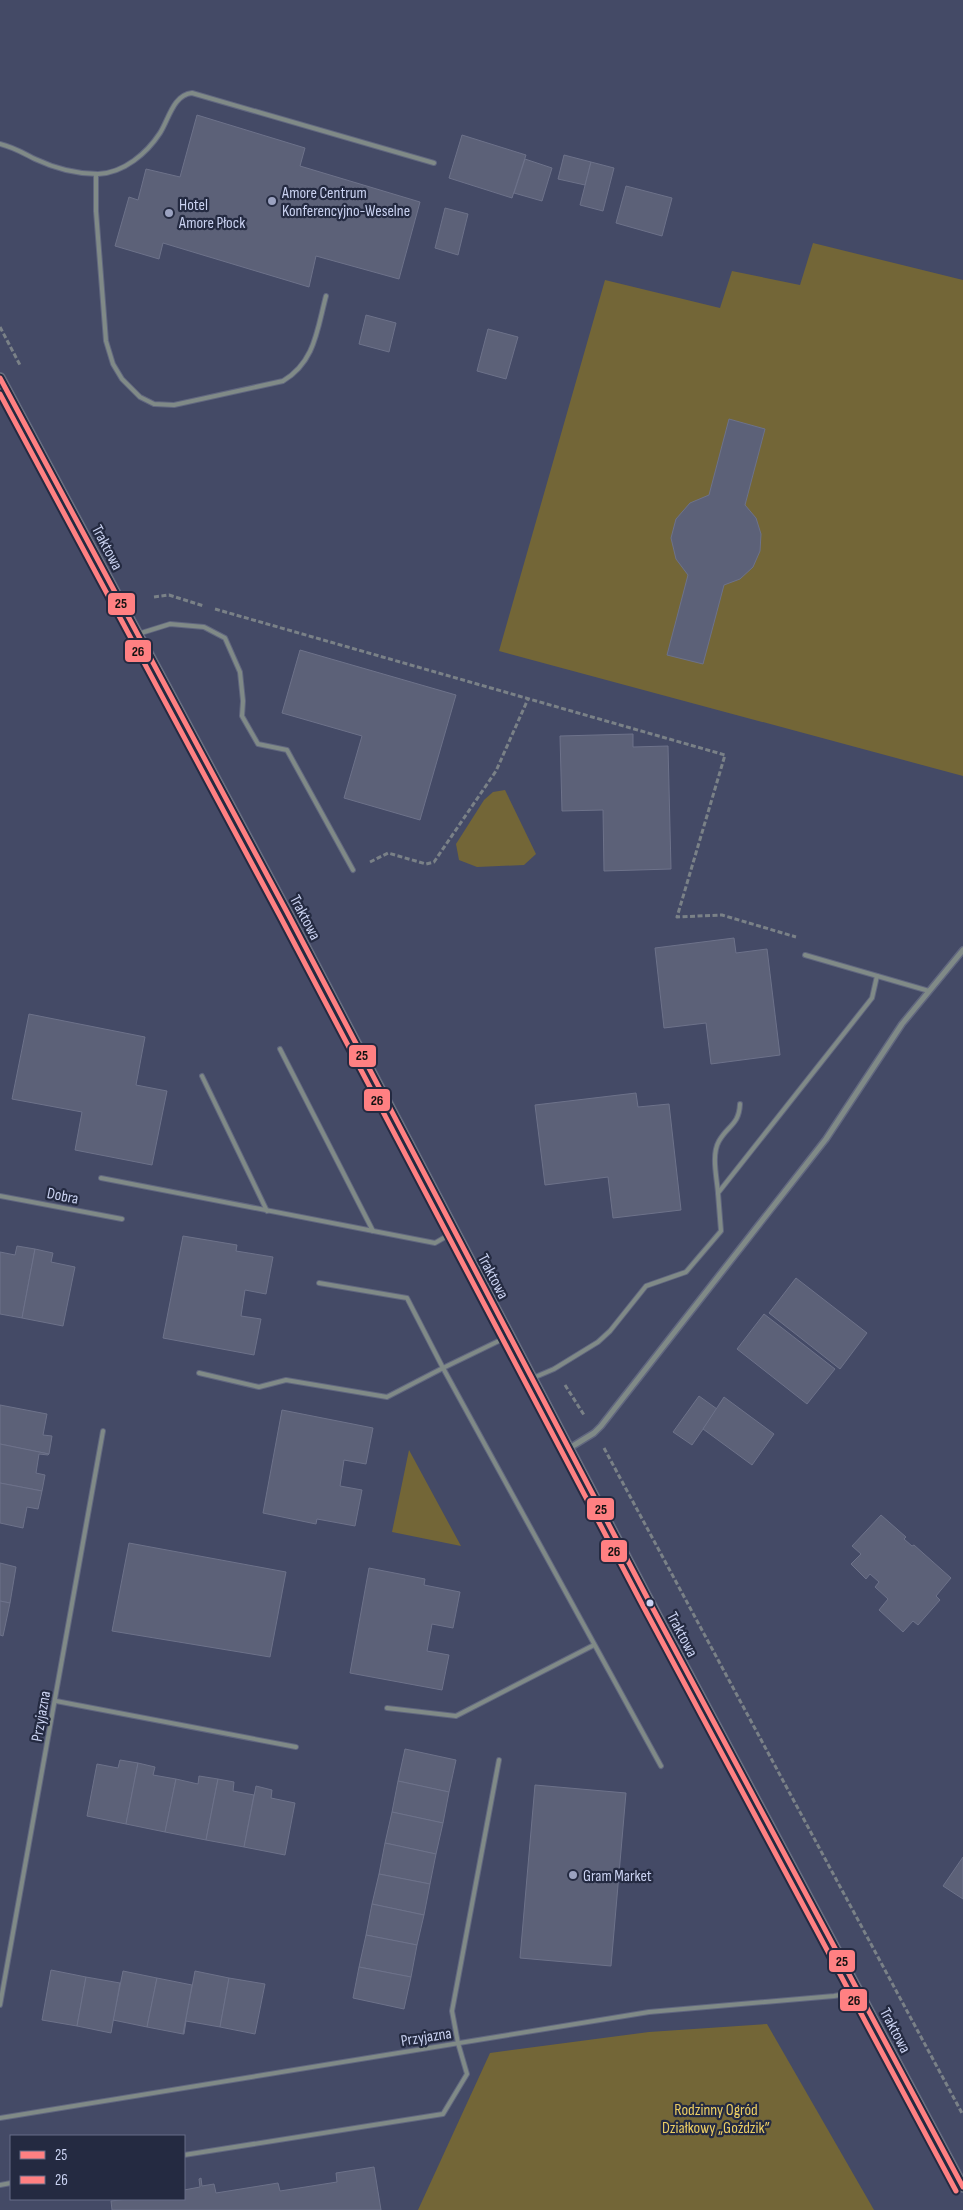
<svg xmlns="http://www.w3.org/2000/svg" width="963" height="2210" font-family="'Sofia Sans Condensed',sans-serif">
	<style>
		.green { fill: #736637 }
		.building { fill: #5c6178; stroke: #6d728a }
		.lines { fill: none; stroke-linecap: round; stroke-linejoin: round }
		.service-casing { stroke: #61677f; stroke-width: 6 }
		.minor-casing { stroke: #61677f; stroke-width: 8 }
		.secondary-casing { stroke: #61677f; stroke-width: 12 }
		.path { stroke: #7a8187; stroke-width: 3; stroke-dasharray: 5 2.5; stroke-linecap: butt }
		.service { stroke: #808a87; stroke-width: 4 }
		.minor { stroke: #808a87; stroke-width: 5 }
		.secondary { stroke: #828c8e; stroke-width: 10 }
		.bus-1-casing { stroke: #242a41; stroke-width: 9 }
		.bus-2-casing { stroke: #242a41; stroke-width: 9 }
		.bus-1 { stroke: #ff8082; stroke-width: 5 }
		.bus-2 { stroke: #ff8082; stroke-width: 5 }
		.poi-dot { fill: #9ba2c0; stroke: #242a41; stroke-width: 2 }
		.bus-dot { fill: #cad2f1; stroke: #242a41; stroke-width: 2 }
		.labels { text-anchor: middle; stroke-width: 4.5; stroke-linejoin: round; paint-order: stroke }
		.poi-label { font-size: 16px; fill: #cad2f1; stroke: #242a41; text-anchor: start }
		.street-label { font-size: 16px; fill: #cad2f1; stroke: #242a41 }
		.park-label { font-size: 16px; fill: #ecce64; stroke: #242a41 }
		.line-badge { stroke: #242a41; stroke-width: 2 }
		.pale-badge-label { font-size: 14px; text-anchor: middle; font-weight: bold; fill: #111 }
	</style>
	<rect width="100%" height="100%" fill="#444a66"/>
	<g class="green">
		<path d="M813 243 963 280V776L499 651 605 280 720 308 732 271 800 285Z"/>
		<path d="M505 790 536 854 524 865 477 867 459 860 456 844 484 800 493 792Z"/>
		<path d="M409 1450 461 1546 392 1532Z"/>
		<path d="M767 2024 874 2210H418L490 2053 649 2032Z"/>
	</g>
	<g class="building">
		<path d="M197 115 305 148 300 166 420 202 399 279 316 256 309 287 163 243 159 259 115 246 129 197 138 200 146 169 180 177Z"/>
		<path d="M462 135 526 155 512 198 449 178Z"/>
		<path d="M564 155 591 162 585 185 558 179Z"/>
		<path d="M525 159 552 168 542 201 514 193Z"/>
		<path d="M591 162 614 168 603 211 580 205Z"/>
		<path d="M626 186 672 198 662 236 616 223Z"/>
		<path d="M445 208 468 214 458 255 435 248Z"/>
		<path d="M366 315 396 323 389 352 359 344Z"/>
		<path d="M488 329 518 337 506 379 477 371Z"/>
		<path d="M729 419 765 429 745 505 756 518 761 534 760 551 753 567 740 579 724 585 703 664 667 655 688 575 676 559 671 538 676 519 690 503 709 495Z"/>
		<path d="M300 650 456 695 420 820 344 798 362 736 282 713Z"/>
		<path d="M633 734V747L668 746 671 869 604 871 603 810 562 811 560 736Z"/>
		<path d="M734 938 736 953 767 949 780 1055 711 1064 706 1023 664 1028 655 948Z"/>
		<path d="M29 1014 145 1037 136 1085 167 1091 152 1165 75 1150 82 1112 12 1099Z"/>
		<path d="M636 1093 638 1107 669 1104 681 1210 613 1218 608 1177 545 1185 535 1105Z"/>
		<path d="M183 1236 237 1245 236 1251 273 1257 266 1294 245 1290 241 1316 261 1319 254 1355 163 1338Z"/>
		<path d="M17 1246 35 1249 22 1318 0 1314V1252L15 1255Z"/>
		<path d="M35 1249 53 1253 51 1262 75 1267 63 1326 22 1318Z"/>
		<path d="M796 1278 867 1333 840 1369 769 1313Z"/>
		<path d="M764 1314 835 1369 807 1404 737 1349Z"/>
		<path d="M699 1396 717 1409 692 1445 673 1432Z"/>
		<path d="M724 1397 774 1434 752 1465 703 1429Z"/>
		<path d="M0 1405 47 1414 43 1435 52 1436 49 1454 0 1444Z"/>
		<path d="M282 1410 373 1428 366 1464 344 1460 340 1486 362 1490 355 1526 317 1519 316 1524 263 1513Z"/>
		<path d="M0 1444 49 1454 48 1455 39 1454 36 1473 45 1475 42 1491 0 1483Z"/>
		<path d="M0 1483 42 1491 38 1509 27 1507 23 1528 0 1523Z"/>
		<path d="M881 1515 906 1537 904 1539 912 1546 914 1545 951 1578 936 1596 940 1600 918 1625 913 1621 903 1632 879 1610 888 1599 875 1587 879 1582 870 1574 866 1579 851 1564 861 1554 852 1546Z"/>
		<path d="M129 1543 286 1572 270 1657 112 1631Z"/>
		<path d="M0 1563 16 1567 10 1603 0 1601Z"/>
		<path d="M369 1568 425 1579 424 1585 460 1592 453 1628 432 1624 427 1651 449 1655 442 1690 350 1673Z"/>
		<path d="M0 1601 10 1603 3 1636 0 1635Z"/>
		<path d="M405 1749 456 1760 449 1792 398 1781Z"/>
		<path d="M120 1760 138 1763 126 1824 87 1816 97 1764 118 1768Z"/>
		<path d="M138 1763 155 1767 153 1775 176 1779 165 1832 126 1824Z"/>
		<path d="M199 1776 218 1779 206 1840 165 1832 176 1779 198 1784Z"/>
		<path d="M218 1779 234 1782 233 1791 254 1795 244 1847 206 1840Z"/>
		<path d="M398 1781 449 1792 443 1823 392 1812Z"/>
		<path d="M535 1785 626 1793 611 1966 520 1958Z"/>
		<path d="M256 1786 272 1790 271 1798 295 1803 285 1855 244 1847Z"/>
		<path d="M392 1812 443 1823 436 1854 385 1843Z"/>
		<path d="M385 1843 436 1854 430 1884 379 1874Z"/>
		<path d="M963 1857V1899L943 1886Z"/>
		<path d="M379 1874 430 1884 424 1915 372 1904Z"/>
		<path d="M372 1904 424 1915 417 1945 366 1935Z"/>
		<path d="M366 1935 417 1945 411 1977 359 1967Z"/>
		<path d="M359 1967 411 1977 404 2009 353 1998Z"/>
		<path d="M51 1970 86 1977 77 2026 42 2020Z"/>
		<path d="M123 1971 157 1978 147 2027 113 2020Z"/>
		<path d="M195 1971 229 1978 220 2027 186 2021 184 2034H183Z"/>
		<path d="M86 1977 120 1983 111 2033 77 2026Z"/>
		<path d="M157 1978 192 1985 183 2034 147 2027Z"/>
		<path d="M229 1978 265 1984 255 2034 220 2027Z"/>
		<path d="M374 2167 381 2210H112L111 2201 127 2199H184V2190L200 2187 199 2179 201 2178 202 2186 214 2184 216 2193 278 2183 280 2191 337 2182 336 2173Z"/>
	</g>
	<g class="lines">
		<defs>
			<g id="service">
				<path d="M0 144C13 147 23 153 35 159 54 168 77 174 98 174 124 173 147 153 160 133 169 119 173 95 192 93L434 163"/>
				<path d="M96 174V211L106 341 113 364 122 379 140 397 154 404 174 405 283 381C315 362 317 330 326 296"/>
				<path d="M138 634 170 624 204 627 225 638 240 672 243 701 242 716 258 744 287 750 353 870"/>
				<path d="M805 955 929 991"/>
				<path d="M280 1049 373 1231"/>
				<path d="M202 1076 267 1211"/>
				<path d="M101 1178 435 1243 454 1232"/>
				<path d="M718 1193C717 1178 711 1155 719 1141 728 1125 739 1125 740 1104"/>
				<path d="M0 1196 122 1219"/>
				<path d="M509 1336 443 1368 661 1766"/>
				<path d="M199 1373 259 1387 286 1380 387 1397 443 1368 407 1298 319 1283"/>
				<path d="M533 1378 554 1369 598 1342 610 1331 646 1286 686 1272 721 1231 718 1193 872 998 877 976"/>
				<path d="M56 1701 296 1747"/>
				<path d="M387 1708 456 1716 594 1645"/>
				<path d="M0 2005 103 1431"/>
				<path d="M0 2118 649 2012 834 1996 856 1992"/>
				<path d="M184 2155 443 2114 467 2074 458 2043 452 2011 499 1760"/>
				<path d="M0 2185 11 2183"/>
			</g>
			<path id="minor" d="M568 1449 594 1433 601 1426 826 1139 902 1024 963 950"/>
			<path id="secondary" d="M0 378 288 914 650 1603 963 2187"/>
		</defs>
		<use href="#service" class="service-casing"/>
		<use href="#minor" class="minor-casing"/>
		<use href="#secondary" class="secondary-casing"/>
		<g class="path">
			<path d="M0 327 20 365"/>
			<path d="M154 597 169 595 204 606"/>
			<path d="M215 609 725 755 677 917 722 915 796 937"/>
			<path d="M370 862 388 853 426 864 434 862 496 771 528 699"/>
			<path d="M565 1385 584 1415"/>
			<path d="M604 1448 963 2115"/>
		</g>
		<use href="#service" class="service"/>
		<use href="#minor" class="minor"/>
		<use href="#secondary" class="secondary"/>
		<defs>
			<path id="bus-1" d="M0 378 288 914 650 1603 963 2187"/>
			<path id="bus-2" d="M0 394 281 918 643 1606 956 2191"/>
		</defs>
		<use href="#bus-1" class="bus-1-casing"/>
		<use href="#bus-2" class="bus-2-casing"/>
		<use href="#bus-1" class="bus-1"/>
		<use href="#bus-2" class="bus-2"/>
	</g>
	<g class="poi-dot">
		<circle cx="272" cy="201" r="5"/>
		<circle cx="169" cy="213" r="5"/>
		<circle cx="573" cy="1875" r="5"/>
	</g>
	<circle class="bus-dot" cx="650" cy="1603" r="4.5"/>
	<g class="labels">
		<g class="poi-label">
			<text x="282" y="198">Amore Centrum<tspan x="282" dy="18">Konferencyjno-Weselne</tspan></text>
			<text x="179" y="210">Hotel<tspan x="179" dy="18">Amore Płock</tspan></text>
			<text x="583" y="1881">Gram Market</text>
		</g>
		<g class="street-label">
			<text transform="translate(108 547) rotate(62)" y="6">Traktowa</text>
			<text transform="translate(306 917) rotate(62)" y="6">Traktowa</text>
			<text transform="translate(63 1195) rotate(11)" y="6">Dobra</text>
			<text transform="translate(494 1276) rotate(62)" y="6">Traktowa</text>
			<text transform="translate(683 1634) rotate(62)" y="6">Traktowa</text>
			<text transform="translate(40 1716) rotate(-80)" y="6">Przyjazna</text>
			<text transform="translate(896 2030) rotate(62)" y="6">Traktowa</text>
			<text transform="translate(426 2036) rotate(-9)" y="6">Przyjazna</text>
		</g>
		<g class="park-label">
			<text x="716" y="2115">Rodzinny Ogród<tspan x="716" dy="18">Działkowy „Goździk”</tspan></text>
		</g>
	</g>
	<g class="line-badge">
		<rect x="107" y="592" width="29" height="24" rx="5" fill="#ff8082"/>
		<rect x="124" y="639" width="28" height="24" rx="5" fill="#ff8082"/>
		<rect x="348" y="1044" width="29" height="24" rx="5" fill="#ff8082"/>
		<rect x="363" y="1088" width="28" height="24" rx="5" fill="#ff8082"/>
		<rect x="586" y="1497" width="29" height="24" rx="5" fill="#ff8082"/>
		<rect x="600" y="1539" width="28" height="24" rx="5" fill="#ff8082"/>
		<rect x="828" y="1949" width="28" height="24" rx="5" fill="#ff8082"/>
		<rect x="839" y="1988" width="29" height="24" rx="5" fill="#ff8082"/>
	</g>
	<g class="pale-badge-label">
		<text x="121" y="608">25</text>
		<text x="138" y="656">26</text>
		<text x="362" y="1060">25</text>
		<text x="377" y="1105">26</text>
		<text x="601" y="1514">25</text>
		<text x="614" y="1556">26</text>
		<text x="842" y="1966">25</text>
		<text x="854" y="2005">26</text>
	</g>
	<rect x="10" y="2135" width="175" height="65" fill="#242a41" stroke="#666d87"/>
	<rect x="20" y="2151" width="25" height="8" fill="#ff8082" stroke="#666d87"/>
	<text x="55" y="2160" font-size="15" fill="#cad2f1">25</text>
	<rect x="20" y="2176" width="25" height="8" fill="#ff8082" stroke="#666d87"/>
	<text x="55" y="2185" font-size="15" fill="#cad2f1">26</text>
</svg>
